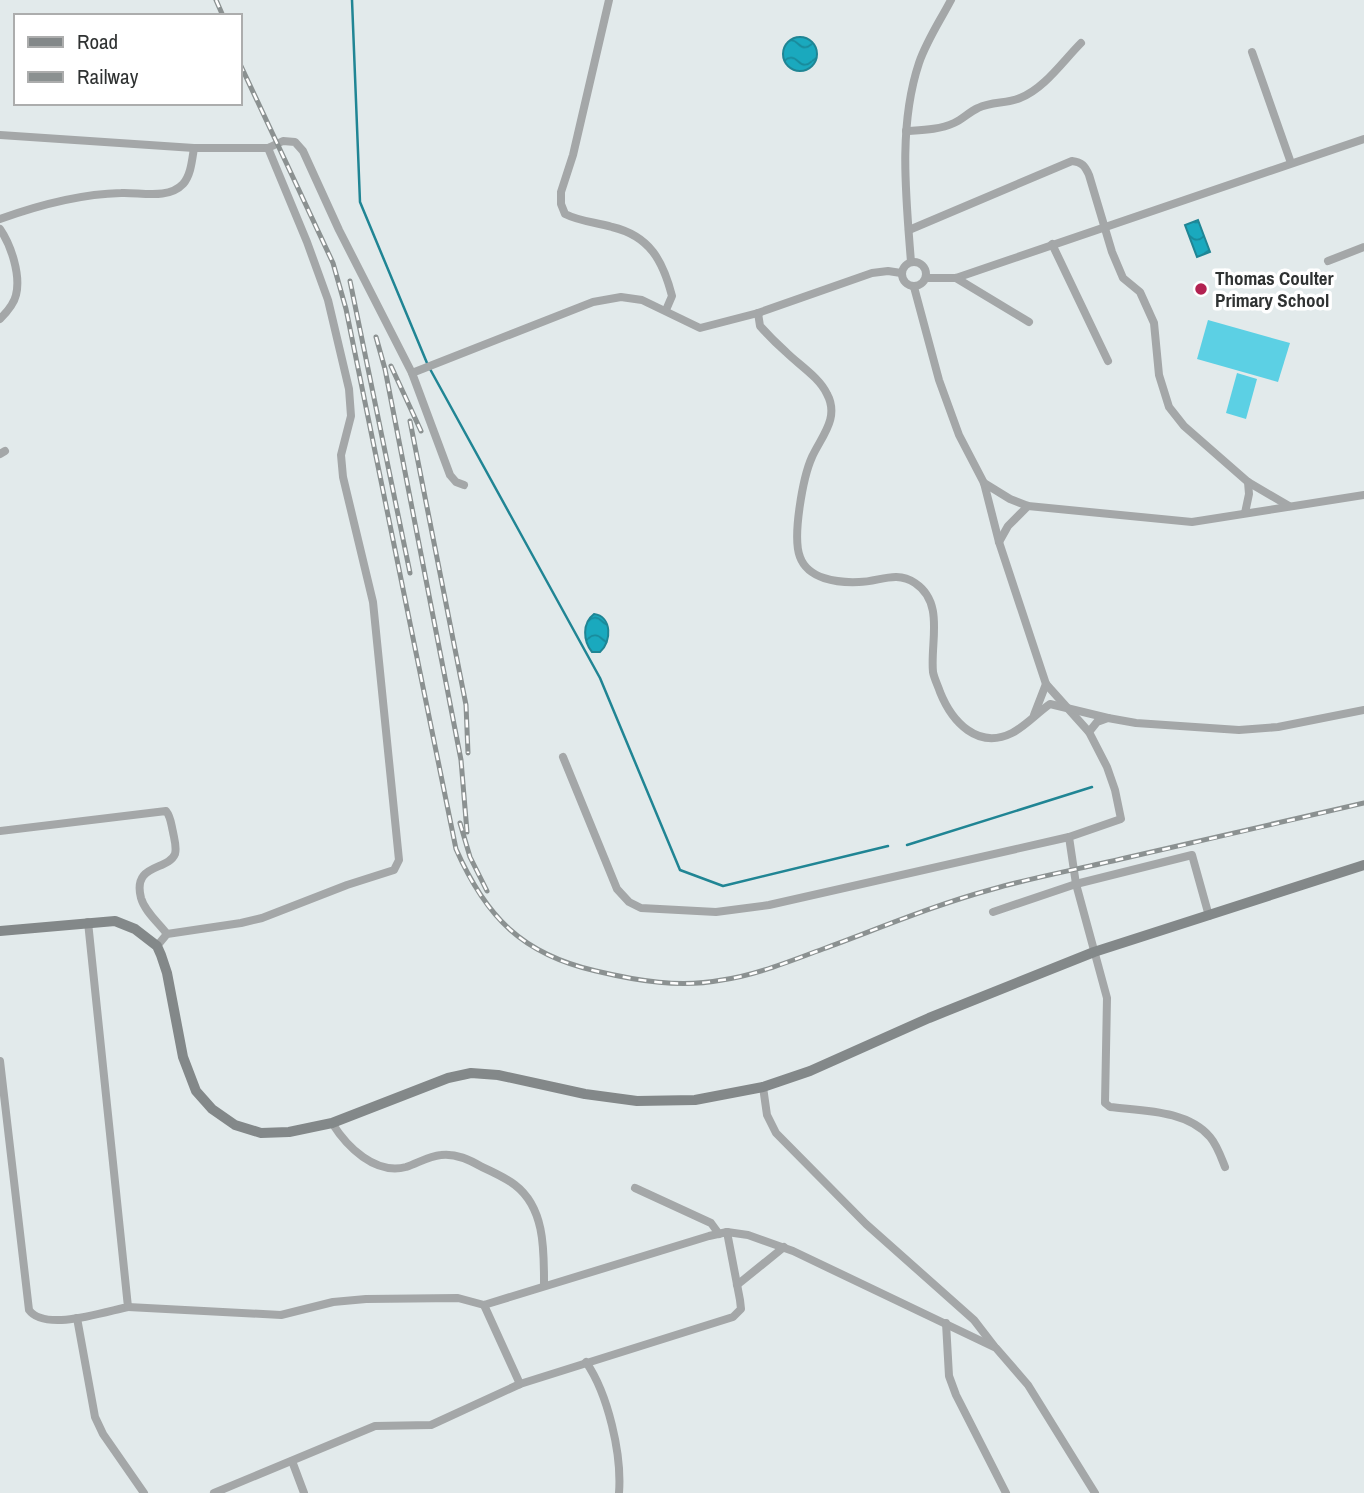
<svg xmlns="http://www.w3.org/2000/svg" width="1364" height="1493" font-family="'Archivo Narrow',sans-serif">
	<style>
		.pitch { fill: #5cd0e4 }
		.water { fill: url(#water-waves); stroke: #208594; stroke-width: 2 }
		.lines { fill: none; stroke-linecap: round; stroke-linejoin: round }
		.stream { stroke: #208594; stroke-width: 2.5 }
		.street { stroke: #a4a7a8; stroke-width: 8 }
		.secondary { stroke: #838889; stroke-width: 10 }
		.rail-casing { stroke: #8b9191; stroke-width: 5 }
		.rail { stroke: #fff; stroke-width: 2.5; stroke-dasharray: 8; stroke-linecap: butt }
		.poi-dot { fill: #b22251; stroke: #fff; stroke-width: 2.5 }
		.labels { text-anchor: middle; stroke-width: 7; stroke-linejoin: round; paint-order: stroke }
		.poi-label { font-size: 19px; font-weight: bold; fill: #2f3232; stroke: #fff; text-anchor: start }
	</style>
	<defs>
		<pattern id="water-waves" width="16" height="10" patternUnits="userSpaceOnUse" patternTransform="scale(1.75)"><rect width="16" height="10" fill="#1aa9be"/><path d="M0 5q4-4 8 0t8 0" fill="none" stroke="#188a9b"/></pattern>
	</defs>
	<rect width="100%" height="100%" fill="#e2eaeb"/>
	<g class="pitch">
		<path d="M1208 320 1290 343 1278 382 1197 359Z"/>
		<path d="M1237 373 1257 379 1246 419 1226 413Z"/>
	</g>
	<g class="water">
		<circle cx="800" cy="54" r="17"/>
		<path d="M1198 220 1210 252 1197 257 1185 225Z"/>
		<path d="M594 614C612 616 612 642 600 652H592C583 641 582 623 594 614Z"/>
	</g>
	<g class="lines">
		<g class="stream">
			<path d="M352 0 360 202 427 363"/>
			<path d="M430 369 600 678 680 870 723 886 888 846"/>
			<path d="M907 845 1092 787"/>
		</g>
		<g class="street">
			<path d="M609 0 573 155 561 192V204L565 214C581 222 596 222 612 227 650 236 663 261 672 296L666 310"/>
			<path d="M1252 52 1291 163"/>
			<path d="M906 131C922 130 939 130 954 123 963 119 969 112 978 108 992 101 1006 104 1020 98 1044 89 1063 61 1081 43"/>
			<path d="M0 135 194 148H268L283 141 295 142 303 151 339 230 412 373 450 475 456 482 464 485"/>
			<path d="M0 219C39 205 79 194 121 193 140 192 168 200 183 184 191 175 192 160 194 148"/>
			<path d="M0 229C11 245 21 275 16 295 14 304 6 313 0 319"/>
			<path d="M909 230 1072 161C1082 162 1085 166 1089 175L1112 252 1123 278 1140 292 1154 323 1159 375 1169 407 1184 426 1248 482 1289 506"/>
			<path d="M1052 244 1108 361"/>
			<path d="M1328 261 1364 247"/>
			<circle cx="914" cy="274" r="12"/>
			<path d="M911 262C906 197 898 126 919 63 927 40 940 21 951 0"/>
			<path d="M926 278H956L1364 139"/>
			<path d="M956 278 1029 322"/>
			<path d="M914 287 939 380 959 435 984 483 999 542 1046 684 1089 732 1107 767 1115 790 1121 819 1069 837 1076 884 1107 998 1105 1103 1110 1107C1143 1111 1187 1110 1210 1137 1217 1145 1221 1157 1225 1167"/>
			<path d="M758 313 760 326C768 335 777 344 786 352 799 365 819 377 827 394 840 418 821 437 812 457 803 477 792 537 800 557 808 579 837 583 859 582 879 582 896 570 915 583 945 603 930 642 933 672 934 678 938 686 940 692 952 722 978 750 1012 733 1026 726 1037 713 1050 704L1108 718"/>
			<path d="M412 373 593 302 621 297 642 300 700 328 758 313 872 273 888 271 901 273"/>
			<path d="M0 454 5 451"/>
			<path d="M984 483 1010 499 1028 506 1192 522 1364 495"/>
			<path d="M1245 513 1249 494 1248 482"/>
			<path d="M999 542 1008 526 1028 506"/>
			<path d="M1034 715 1046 684"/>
			<path d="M1089 732 1097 722 1108 718 1136 723 1239 730 1278 727 1364 710"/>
			<path d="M563 757 617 889 629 902 641 908 716 912 769 905 1069 837"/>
			<path d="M0 831 166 811C171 817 171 824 173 832 174 838 177 847 175 854 168 871 132 863 141 898 145 912 159 923 167 934"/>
			<path d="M993 912 1076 884 1192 855 1209 916"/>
			<path d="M157 946 167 934 241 923 262 918 347 885 394 870 399 860 373 602 343 477 341 455 351 416 349 389 328 300 307 242 268 148"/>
			<path d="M0 1061 29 1310C45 1332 104 1312 128 1307L88 922"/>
			<path d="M763 1087 767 1115 776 1133 866 1224 974 1320 994 1346"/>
			<path d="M332 1123C347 1147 375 1175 406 1167 418 1163 429 1156 441 1155 456 1153 470 1160 482 1167 493 1172 506 1178 515 1185 545 1208 544 1250 544 1284"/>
			<path d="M635 1188 711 1223 719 1234"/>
			<path d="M737 1285 784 1247"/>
			<path d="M484 1305 520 1384"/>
			<path d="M128 1307 281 1315 333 1302 366 1299 458 1298 484 1305 709 1236 727 1232 748 1235 793 1251 996 1348 1028 1385 1095 1493"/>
			<path d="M77 1318 95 1417 103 1434 144 1493"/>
			<path d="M946 1323 949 1376 956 1395 1006 1493"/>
			<path d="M586 1362C608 1394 622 1454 619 1493"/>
			<path d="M292 1461 304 1493"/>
			<path d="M214 1493 375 1426 431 1425 520 1384 733 1317 741 1309 740 1300 727 1232"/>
		</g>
		<path class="secondary" d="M0 931 115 921 135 929 157 946 161 955 167 973 183 1057 196 1091 212 1109 235 1125 261 1133 289 1132 332 1123 448 1078 471 1073 498 1075 585 1094 637 1101 695 1100 763 1087 810 1071 929 1018 1094 952 1364 865"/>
		<defs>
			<g id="rail">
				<path d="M216 0 223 16"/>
				<path d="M240 64 333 263 346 309 456 849C486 917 522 954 596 971 638 981 680 988 722 980 757 975 790 961 823 949 880 928 934 905 993 889 1035 877 1079 869 1121 859 1202 841 1283 822 1364 803"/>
				<path d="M350 281 410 573"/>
				<path d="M376 337 385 369 461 760 467 832"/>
				<path d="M391 366 421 431"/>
				<path d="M410 421 466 705 468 753"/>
				<path d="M460 823 470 857 487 891"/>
			</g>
		</defs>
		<use href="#rail" class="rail-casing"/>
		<use href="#rail" class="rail"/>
	</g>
	<circle class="poi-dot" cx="1201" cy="289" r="7"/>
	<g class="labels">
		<g class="poi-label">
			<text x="1215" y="285">Thomas Coulter<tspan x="1215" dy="22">Primary School</tspan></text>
		</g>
	</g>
	<rect x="14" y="14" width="228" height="91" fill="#ffffff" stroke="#acadad" stroke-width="2"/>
	<rect x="28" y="37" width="35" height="10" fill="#838889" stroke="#acadad" stroke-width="2"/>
	<text x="77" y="49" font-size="21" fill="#2f3232">Road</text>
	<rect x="28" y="72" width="35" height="10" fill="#8b9191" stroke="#acadad" stroke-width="2"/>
	<text x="77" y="84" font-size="21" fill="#2f3232">Railway</text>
</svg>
